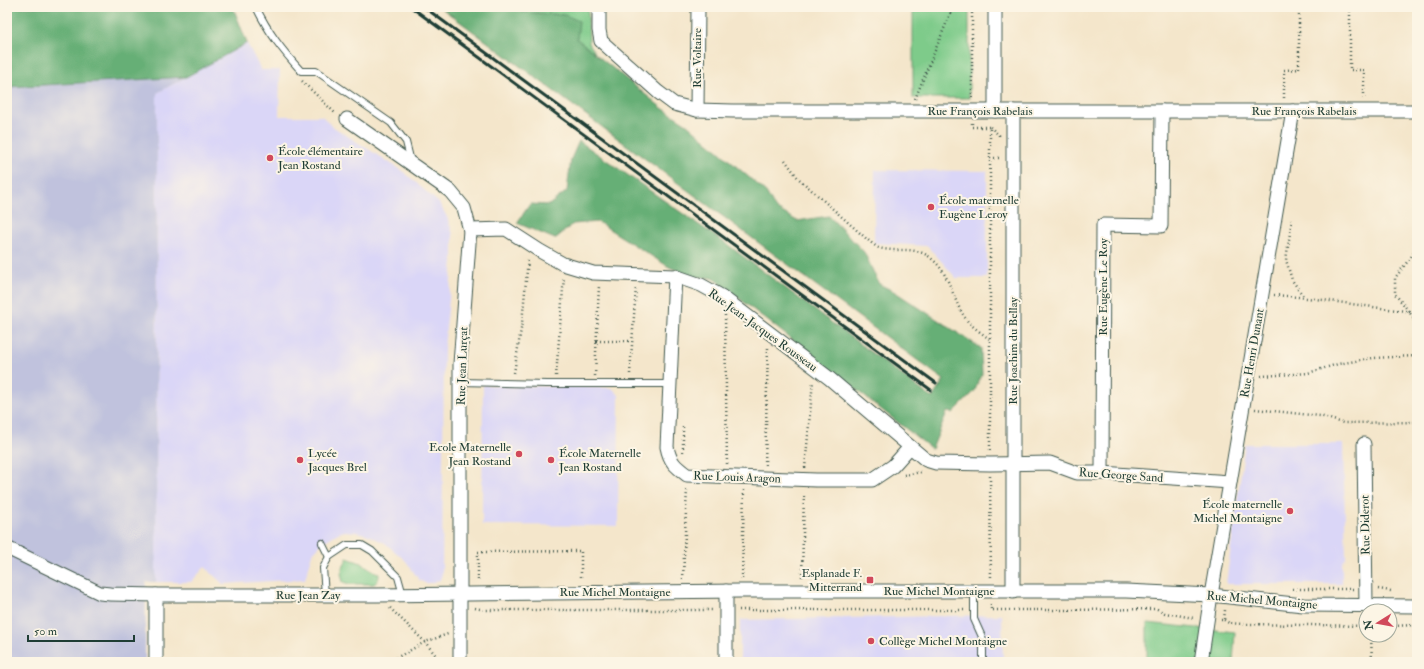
<svg xmlns="http://www.w3.org/2000/svg" width="1424" height="669" font-family="'IM FELL Double Pica',serif">
	<style>
		.built { fill: #dad6f7 }
		.industrial { fill: #c0c2dd }
		.green { fill: #7ecb8a; stroke: #4e845f }
		.forest { fill: #66af76; stroke: #427655 }
		.lines { fill: none; stroke-linecap: round; stroke-linejoin: round }
		.service-casing { stroke: #3f564b; stroke-width: 8 }
		.minor-casing { stroke: #3f564b; stroke-width: 15 }
		.path { stroke: #3f564b; stroke-width: 2.5; stroke-dasharray: 1 3; stroke-linecap: butt }
		.service { stroke: #fff; stroke-width: 6 }
		.minor { stroke: #fff; stroke-width: 13 }
		.rail { stroke: #1f3d34; stroke-width: 3 }
		.poi-dot { fill: #d1495b; stroke: #fcf5e5; stroke-width: 1.5 }
		.labels { text-anchor: middle; stroke-width: 4; stroke-linejoin: round; paint-order: stroke }
		.street-label { font-size: 12px; fill: #1f3d34; stroke: #fcf5e5 }
		.poi-label { font-size: 12px; fill: #1f3d34; stroke: #fcf5e5; text-anchor: start }
	</style>
	<rect width="100%" height="100%" fill="#fcf5e5"/>
	<filter id="ink" filterUnits="userSpaceOnUse"><feTurbulence type="fractalNoise" baseFrequency=".025" numOctaves="2"/><feDisplacementMap in="SourceGraphic" scale="8" xChannelSelector="R" yChannelSelector="G"/><feConvolveMatrix kernelMatrix="1 2 1 2 8 2 1 2 1" color-interpolation-filters="sRGB"/></filter>
	<filter id="wash" filterUnits="userSpaceOnUse"><feTurbulence type="fractalNoise" baseFrequency=".012" numOctaves="4" result="noise"/><feDisplacementMap in="SourceGraphic" scale="16" xChannelSelector="R" yChannelSelector="G"/><feGaussianBlur stdDeviation="0.9" result="paint"/><feColorMatrix in="noise" values="0 0 0 0 0 0 0 0 0 0 0 0 0 0 0 0 0 1.4 0 .05"/><feComposite in="paint" operator="in"/></filter>
	<g filter="url(#wash)">
		<rect width="100%" height="100%" fill="#f4e6cb"/>
		<g class="built">
			<path d="M247 43 261 70H280L279 116H322L332 126 404 172 439 203 447 217 453 234V261L444 348 442 574 440 580 434 583H425L419 580 406 561 385 543 366 534 356 532 345 531 338 533 322 543 312 554 305 579 223 584 205 567 191 582H156L157 93Z"/>
			<path d="M875 170 987 171V278H956L928 246 874 243Z"/>
			<path d="M483 385 612 388 619 395 618 526 482 525Z"/>
			<path d="M1245 444H1343L1346 558 1342 563V584H1226Z"/>
			<path d="M1002 615 1003 662H740V620Z"/>
		</g>
		<path class="industrial" d="M7 7H233L247 43 157 93 156 582H146L145 662H7Z"/>
		<g class="green">
			<path d="M514 7H588L589 43 595 53 577 39 565 15 522 12Z"/>
			<rect x="913" y="7" width="56" height="91"/>
			<path d="M347 558 361 563 379 574C379 579 378 581 374 584H349L343 582 341 573Z"/>
			<path d="M1147 623 1235 632 1233 662H1147Z"/>
		</g>
		<g class="forest">
			<path d="M7 7H233L247 43 186 77 7 87Z"/>
			<path d="M440 7H514L522 12 565 15 579 21 577 39 662 108 687 124 766 192 775 208 797 221 829 216 864 252 879 284 895 292 981 348 982 374 974 392 953 413 947 412 932 449 713 278 694 277 669 267 598 222 573 224 555 239 517 223 530 204 549 205 567 191 571 159 579 141 732 248 932 398 944 380Z"/>
		</g>
	</g>
	<g filter="url(#ink)">
		<g class="lines">
			<defs>
				<g id="service">
					<path d="M256 7C268 32 282 50 301 71H316L391 123 406 142 411 162"/>
					<path d="M460 382 547 384H670"/>
					<path d="M322 543 329 557"/>
					<path d="M974 591V619L983 639V662"/>
					<path d="M325 595 323 568 329 557 347 545H362L372 551 398 577 403 595"/>
				</g>
				<g id="minor">
					<path d="M599 7V30L601 41 658 92 674 104 697 110 733 111H1417"/>
					<path d="M697 110 698 7"/>
					<path d="M995 111V7"/>
					<path d="M347 119 450 191 464 208 470 230 460 364V662"/>
					<path d="M470 230 506 229 540 251 563 264 593 273 675 276 701 285 721 296 829 378 926 460 936 463 990 464 1050 463 1077 473H1102L1230 482"/>
					<path d="M675 276 667 447C670 462 675 466 687 475L816 480H872L893 466 910 447"/>
					<path d="M1364 444 1366 606"/>
					<path d="M1102 473 1103 225 1161 226 1162 111"/>
					<path d="M7 548 100 593 110 594 156 595"/>
					<path d="M726 591V662"/>
					<path d="M1013 592V111"/>
					<path d="M156 662V595H377L740 591H1126L1211 595 1303 605 1417 606"/>
					<path d="M1201 662 1211 595 1293 111"/>
				</g>
			</defs>
			<use href="#service" class="service-casing"/>
			<use href="#minor" class="minor-casing"/>
			<g class="path">
				<path d="M1350 7V70H1364V99"/>
				<path d="M302 81 336 114"/>
				<path d="M972 98V7"/>
				<path d="M1284 98V70L1299 69V7"/>
				<path d="M915 99 953 7"/>
				<path d="M972 123V127H990V451"/>
				<path d="M990 127 999 135V137"/>
				<path d="M990 158H1000"/>
				<path d="M785 160 798 178 869 241C872 243 876 247 879 248 897 253 917 245 932 259 951 275 952 300 966 319 972 327 982 333 989 339"/>
				<path d="M1292 219 1286 260 1292 280 1304 297"/>
				<path d="M1274 295C1322 298 1369 308 1417 312"/>
				<path d="M725 315 727 464"/>
				<path d="M596 341H632"/>
				<path d="M514 373 522 323 528 259"/>
				<path d="M630 374 636 287"/>
				<path d="M556 376 564 277"/>
				<path d="M595 376 599 285"/>
				<path d="M1261 376 1308 373 1338 364 1373 358 1416 356 1414 318 1395 294V278L1417 249"/>
				<path d="M1255 409 1320 416 1343 423 1417 422"/>
				<path d="M683 427V452"/>
				<path d="M765 465 768 348"/>
				<path d="M805 468 813 381"/>
				<path d="M904 475 921 472"/>
				<path d="M990 476 991 579"/>
				<path d="M802 577 804 493"/>
				<path d="M683 579 687 488"/>
				<path d="M742 579 744 490"/>
				<path d="M478 580V552L581 551V580"/>
				<path d="M1292 589H1353"/>
				<path d="M1378 589 1391 591"/>
				<path d="M991 604V610H1064L1157 609 1165 613 1194 618"/>
				<path d="M390 608 425 642 441 662"/>
				<path d="M475 608 485 610H714"/>
				<path d="M739 610H964"/>
				<path d="M1394 618V626"/>
				<path d="M1221 620H1224L1225 610"/>
				<path d="M1224 620 1229 623 1245 624 1366 626"/>
				<path d="M1390 626 1417 625"/>
				<path d="M1371 635 1372 662"/>
				<path d="M389 662 425 642 448 634"/>
			</g>
			<use href="#service" class="service"/>
			<use href="#minor" class="minor"/>
			<g class="rail">
				<path d="M411 7 931 390"/>
				<path d="M424 7 936 383"/>
			</g>
		</g>
	</g>
	<g class="poi-dot">
		<circle cx="270" cy="158" r="4"/>
		<circle cx="931" cy="207" r="4"/>
		<circle cx="519" cy="454" r="4"/>
		<circle cx="300" cy="460" r="4"/>
		<circle cx="551" cy="460" r="4"/>
		<circle cx="1290" cy="511" r="4"/>
		<rect x="866" y="576" width="8" height="8" rx="2"/>
		<circle cx="871" cy="641" r="4"/>
	</g>
	<g class="labels">
		<g class="street-label">
			<text transform="translate(697 58) rotate(-90)" y="4">Rue Voltaire</text>
			<text x="980" y="115">Rue François Rabelais</text>
			<text x="1304" y="115">Rue François Rabelais</text>
			<text transform="translate(1103 287) rotate(-90)" y="4">Rue Eugène Le Roy</text>
			<text transform="translate(763 330) rotate(36)" y="4">Rue Jean-Jacques Rousseau</text>
			<text transform="translate(1013 351) rotate(-90)" y="4">Rue Joachim du Bellay</text>
			<text transform="translate(1252 353) rotate(-80)" y="4">Rue Henri Dunant</text>
			<text transform="translate(462 366) rotate(-88)" y="4">Rue Jean Lurçat</text>
			<text transform="translate(1121 475) rotate(4)" y="4">Rue George Sand</text>
			<text transform="translate(737 477) rotate(2)" y="4">Rue Louis Aragon</text>
			<text transform="translate(1365 525) rotate(-91)" y="4">Rue Diderot</text>
			<text x="939" y="595">Rue Michel Montaigne</text>
			<text x="615" y="596">Rue Michel Montaigne</text>
			<text x="308" y="599">Rue Jean Zay</text>
			<text transform="translate(1262 600) rotate(5)" y="4">Rue Michel Montaigne</text>
		</g>
		<g class="poi-label">
			<text x="278" y="155">École élémentaire<tspan x="278" dy="14">Jean Rostand</tspan></text>
			<text x="939" y="204">École maternelle<tspan x="939" dy="14">Eugène Leroy</tspan></text>
			<text x="511" y="451" text-anchor="end">Ecole Maternelle<tspan x="511" dy="14">Jean Rostand</tspan></text>
			<text x="308" y="457">Lycée<tspan x="308" dy="14">Jacques Brel</tspan></text>
			<text x="559" y="457">École Maternelle<tspan x="559" dy="14">Jean Rostand</tspan></text>
			<text x="1282" y="508" text-anchor="end">École maternelle<tspan x="1282" dy="14">Michel Montaigne</tspan></text>
			<text x="862" y="577" text-anchor="end">Esplanade F.<tspan x="862" dy="14">Mitterrand</tspan></text>
			<text x="879" y="645">Collège Michel Montaigne</text>
		</g>
	</g>
	<rect width="1424" height="669" fill="none" stroke="#fcf5e5" stroke-width="24"/>
	<g transform="translate(1378 623) rotate(259)"><circle r="19" fill="#fcf5e5" stroke="#a4ab9e"/>
	<path d="M0-3L7 15L0 10L-7 15Z" fill="#d1495b"/>
	<text y="-6" font-size="11" font-weight="bold" text-anchor="middle" fill="#1f3d34">N</text>
	</g>
	<path d="M28 635v6h106v-6" fill="none" stroke="#1f3d34" stroke-width="2"/>
	<text x="34" y="635" font-size="12" fill="#1f3d34" stroke="#fcf5e5" stroke-width="3" paint-order="stroke">50 m</text>
</svg>
